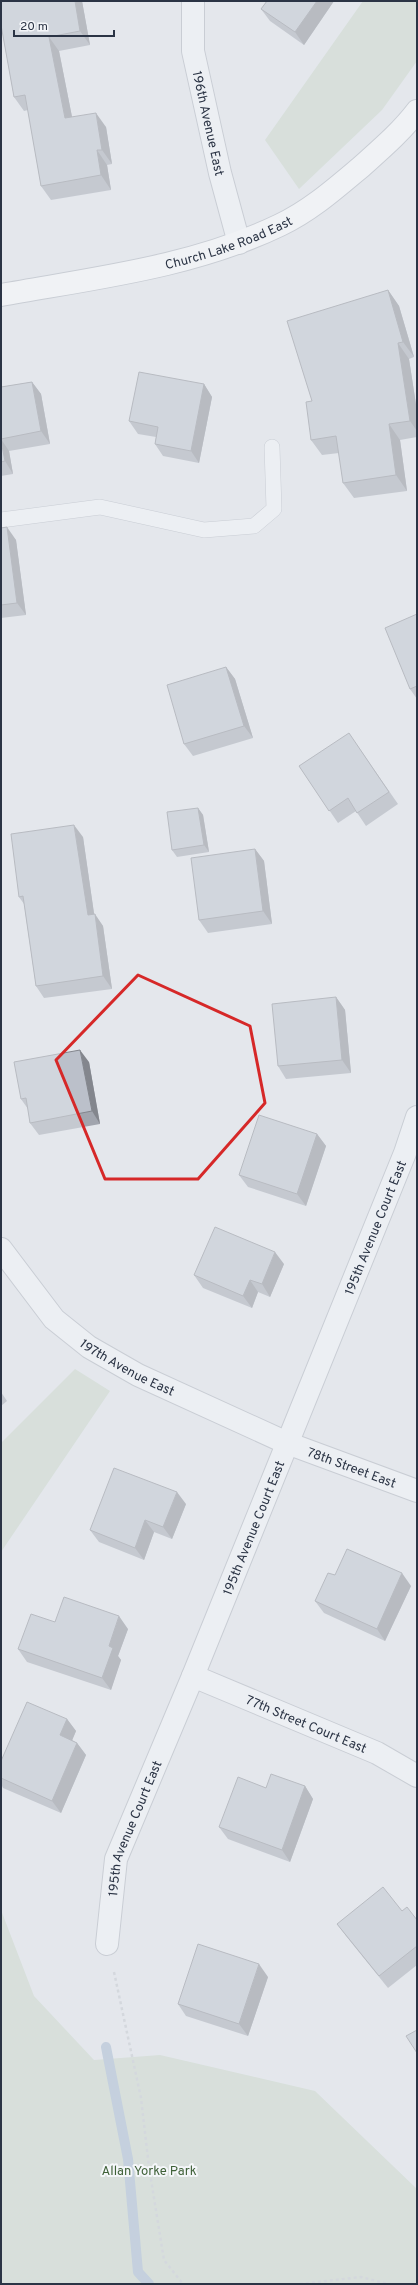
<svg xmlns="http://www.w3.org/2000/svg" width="418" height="2285" font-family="Overpass,sans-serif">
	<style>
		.green { fill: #c9d6c5 }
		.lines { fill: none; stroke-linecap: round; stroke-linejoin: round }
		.stream { stroke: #9fb4cc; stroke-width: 10 }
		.lane-casing { stroke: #a9aeb7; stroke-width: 16 }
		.street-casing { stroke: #a9aeb7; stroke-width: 24 }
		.secondary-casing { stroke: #a9aeb7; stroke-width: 24 }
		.path { stroke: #c2c5cb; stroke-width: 2.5; stroke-dasharray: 3 3; stroke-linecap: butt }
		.lane { stroke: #f7f8fa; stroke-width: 15 }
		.street { stroke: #f7f8fa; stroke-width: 22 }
		.secondary { stroke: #fff; stroke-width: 22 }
		.wall { fill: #a1a5ae }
		.shaded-wall { fill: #83868d }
		.building { fill: #bbc0ca; stroke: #83868d }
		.marked { fill: none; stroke: #d62828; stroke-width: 3; stroke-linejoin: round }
		.labels { text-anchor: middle; stroke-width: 4; stroke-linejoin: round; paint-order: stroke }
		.street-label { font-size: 13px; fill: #2b3445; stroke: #f4f6f9 }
		.park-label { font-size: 13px; fill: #3f6138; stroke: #f4f6f9 }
	</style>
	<rect width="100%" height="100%" fill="#e4e7ec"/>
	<g class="green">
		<path d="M363 1H417V61L382 110 299 189 265 140Z"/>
		<path d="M75 1369 110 1391 1 1552V1443Z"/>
		<path d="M1 1910 34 1996 94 2060 160 2055 315 2091 417 2189V2284H1Z"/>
	</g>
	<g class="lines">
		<path class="stream" d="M106 2047 128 2159 138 2272 149 2284"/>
		<defs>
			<path id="lane" d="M1 520 100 507 204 530 254 526 274 509 272 447"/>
			<g id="street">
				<path id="s1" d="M193 1V51L220 173 239 243"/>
				<path id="s2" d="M1 1249 54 1319 89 1347 138 1375 287 1443 417 1491"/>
				<path id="s3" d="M193 1676 377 1753 417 1776"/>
				<path id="s4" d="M107 1944 116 1859 193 1676 405 1153 417 1117"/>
			</g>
			<g id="secondary">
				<path id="s5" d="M1 295C95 278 193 267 280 225 310 211 336 188 361 167 381 149 401 132 417 111"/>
			</g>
		</defs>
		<use href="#lane" class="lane-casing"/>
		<use href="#street" class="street-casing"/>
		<use href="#secondary" class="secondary-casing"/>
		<g class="path">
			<path d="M114 1972 141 2098 149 2167 164 2260 183 2284"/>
			<path d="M300 2284 361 2277 388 2284"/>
		</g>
		<use href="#lane" class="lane"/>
		<use href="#street" class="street"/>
		<use href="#secondary" class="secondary"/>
	</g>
	<g class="wall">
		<path d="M82 1 90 45 59 51 72 117 106 127 112 164 107 165 111 190 51 200 41 186 28 110 24 111 14 97 1 25Z"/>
		<path d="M267 1H334L304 45 270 21 261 9Z"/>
		<path d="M388 290 399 306 414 357 409 359 417 411V437L400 440 407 491 354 498 343 483 339 453 322 455 311 440 312 401Z"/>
		<path d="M32 382 41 394 50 444 9 451 13 474 1 476V387Z"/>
		<path d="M204 384 212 397 199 463 163 456 155 444 156 437 138 434 129 421Z"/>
		<path d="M1 528 16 540 26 615 1 618Z"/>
		<path d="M417 614V699L410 689Z"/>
		<path d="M226 667 235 679 253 738 193 756 184 744Z"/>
		<path d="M357 745 398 804 366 826 356 811 338 823 299 766Z"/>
		<path d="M198 808 203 815 209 852 177 857 172 850Z"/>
		<path d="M83 837 94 914 103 926 112 989 44 998 36 986 24 904 19 897Z"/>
		<path d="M255 849 264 861 272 924 208 933 199 920Z"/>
		<path d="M336 997 345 1010 351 1073 286 1079 278 1066Z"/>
		<path d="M89 1062 100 1124 39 1135 30 1123 28 1109 21 1099Z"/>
		<path d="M317 1134 326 1146 306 1206 248 1187 239 1175Z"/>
		<path d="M284 1264 270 1297 258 1292 252 1308 203 1288 194 1275Z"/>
		<path d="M1 1392 7 1401 1 1406Z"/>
		<path d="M186 1504 172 1539 154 1532 144 1560 99 1542 90 1530Z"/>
		<path d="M335 1575 411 1586 385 1641 324 1613 315 1601Z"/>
		<path d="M55 1622 128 1629 118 1656 121 1660 111 1690 27 1662 18 1649Z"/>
		<path d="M67 1719 76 1731 72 1740 77 1743 86 1755 61 1813 3 1788 1 1784V1761Z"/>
		<path d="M305 1786 313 1799 290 1862 228 1839 219 1827 266 1788Z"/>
		<path d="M417 1920V1965L388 1988 346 1936 337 1924Z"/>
		<path d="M268 1977 248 2036 186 2016 178 2004Z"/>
	</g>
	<g class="shaded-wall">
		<path d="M75 1H82L90 45 80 31Z"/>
		<path d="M317 1H334L304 45 295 32Z"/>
		<path d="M49 37 59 51 75 132 65 118Z"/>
		<path d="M96 113 106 127 112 164 102 150Z"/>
		<path d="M97 150 107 165 111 190 101 175Z"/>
		<path d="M388 290 399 306 414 357 403 342Z"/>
		<path d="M398 343 409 359 417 411V431L410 421Z"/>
		<path d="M32 382 41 394 50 444 41 431Z"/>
		<path d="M204 384 212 397 199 463 191 451Z"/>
		<path d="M389 424 400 440 407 491 396 475Z"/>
		<path d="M1 439 9 451 13 474 5 461Z"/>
		<path d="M7 527 16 540 26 615 17 603Z"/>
		<path d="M226 667 235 679 253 738 244 726Z"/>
		<path d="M198 808 203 815 209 852 204 845Z"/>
		<path d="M74 825 83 837 96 927 88 915Z"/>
		<path d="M255 849 264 861 272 924 263 911Z"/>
		<path d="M95 914 103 926 112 989 103 976Z"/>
		<path d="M336 997 345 1010 351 1073 342 1060Z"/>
		<path d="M80 1050 89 1062 100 1124 92 1111Z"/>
		<path d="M317 1134 326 1146 306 1206 297 1194Z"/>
		<path d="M275 1252 284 1264 270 1297 262 1284Z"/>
		<path d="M250 1280 258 1292 252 1308 243 1296Z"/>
		<path d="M177 1492 186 1504 172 1539 163 1527Z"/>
		<path d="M145 1520 154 1532 144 1560 135 1548Z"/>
		<path d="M402 1573 411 1586 385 1641 377 1629Z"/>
		<path d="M119 1616 128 1629 118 1656 121 1660 111 1690 102 1678 109 1646Z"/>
		<path d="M67 1719 76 1731 69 1748 60 1735Z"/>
		<path d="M77 1743 86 1755 61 1813 52 1801Z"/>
		<path d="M305 1786 313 1799 290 1862 282 1850Z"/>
		<path d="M259 1964 268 1977 248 2036 239 2024Z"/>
	</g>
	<g class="building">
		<path d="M1 1H75L80 31 49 37 65 118 96 113 102 150H97L101 175 41 186 25 95 14 97 1 25Z"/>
		<path d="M267 1H317L295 32 261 9Z"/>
		<path d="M388 290 403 342 398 343 410 421 389 424 396 475 343 483 336 436 311 440 306 402 312 401 287 321Z"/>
		<path d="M139 372 204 384 191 451 155 444 158 427 129 421Z"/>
		<path d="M32 382 41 431 1 439V387Z"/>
		<path d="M1 441 5 461 1 462Z"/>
		<path d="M7 527 17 603 1 605V528Z"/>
		<path d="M417 614V686L410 689 385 628Z"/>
		<path d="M226 667 244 726 184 744 167 685Z"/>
		<path d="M349 733 389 792 357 813 348 798 329 811 299 766Z"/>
		<path d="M198 808 204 845 172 850 167 812Z"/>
		<path d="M74 825 88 915 95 914 103 976 36 986 23 896 19 897 11 834Z"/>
		<path d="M255 849 263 911 199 920 191 858Z"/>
		<path d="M336 997 342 1060 278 1066 272 1004Z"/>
		<path d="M80 1050 92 1111 30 1123 26 1098 21 1099 14 1062Z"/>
		<path d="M259 1115 317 1134 297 1194 239 1175Z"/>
		<path d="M215 1227 275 1252 262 1284 250 1280 243 1296 194 1275Z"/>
		<path d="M114 1468 177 1492 163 1527 145 1520 135 1548 90 1530Z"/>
		<path d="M347 1549 402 1573 377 1629 315 1601 328 1573 335 1575Z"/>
		<path d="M64 1597 119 1616 109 1646 113 1648 102 1678 18 1649 31 1614 55 1622Z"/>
		<path d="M27 1702 67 1719 60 1735 77 1743 52 1801 1 1778V1761Z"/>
		<path d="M271 1774 305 1786 282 1850 219 1827 238 1777 266 1788Z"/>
		<path d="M383 1887 402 1911 407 1907 417 1920V1946L379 1976 337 1924Z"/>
		<path d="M198 1944 259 1964 239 2024 178 2004Z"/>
		<path d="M417 2030V2053L406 2036Z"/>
	</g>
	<path d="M0 0H418V2285H0ZM138 975 250 1026 265 1103 198 1179H105L56 1060Z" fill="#e4e7ec" fill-opacity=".55" fill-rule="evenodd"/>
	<path class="marked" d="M138 975 250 1026 265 1103 198 1179H105L56 1060Z"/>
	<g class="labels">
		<g class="street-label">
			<text dy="5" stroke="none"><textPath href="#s1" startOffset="124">196th Avenue East</textPath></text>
			<text dy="5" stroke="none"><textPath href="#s5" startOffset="234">Church Lake Road East</textPath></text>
			<text dy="5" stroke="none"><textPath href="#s4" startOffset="768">195th Avenue Court East</textPath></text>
			<text dy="5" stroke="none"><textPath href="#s2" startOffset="176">197th Avenue East</textPath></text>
			<text dy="5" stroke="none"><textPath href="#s2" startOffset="422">78th Street East</textPath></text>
			<text dy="5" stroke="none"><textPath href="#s4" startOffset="444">195th Avenue Court East</textPath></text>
			<text dy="5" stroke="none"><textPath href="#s3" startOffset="123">77th Street Court East</textPath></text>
			<text dy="5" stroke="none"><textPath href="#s4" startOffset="120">195th Avenue Court East</textPath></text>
		</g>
		<g class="park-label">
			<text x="149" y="2175">Allan Yorke Park</text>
		</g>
	</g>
	<rect width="418" height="2285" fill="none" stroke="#2b3445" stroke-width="4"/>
	<path d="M14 30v6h100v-6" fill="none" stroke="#2b3445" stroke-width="2"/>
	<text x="20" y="30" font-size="12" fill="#2b3445" stroke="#f4f6f9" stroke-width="3" paint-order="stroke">20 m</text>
</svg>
